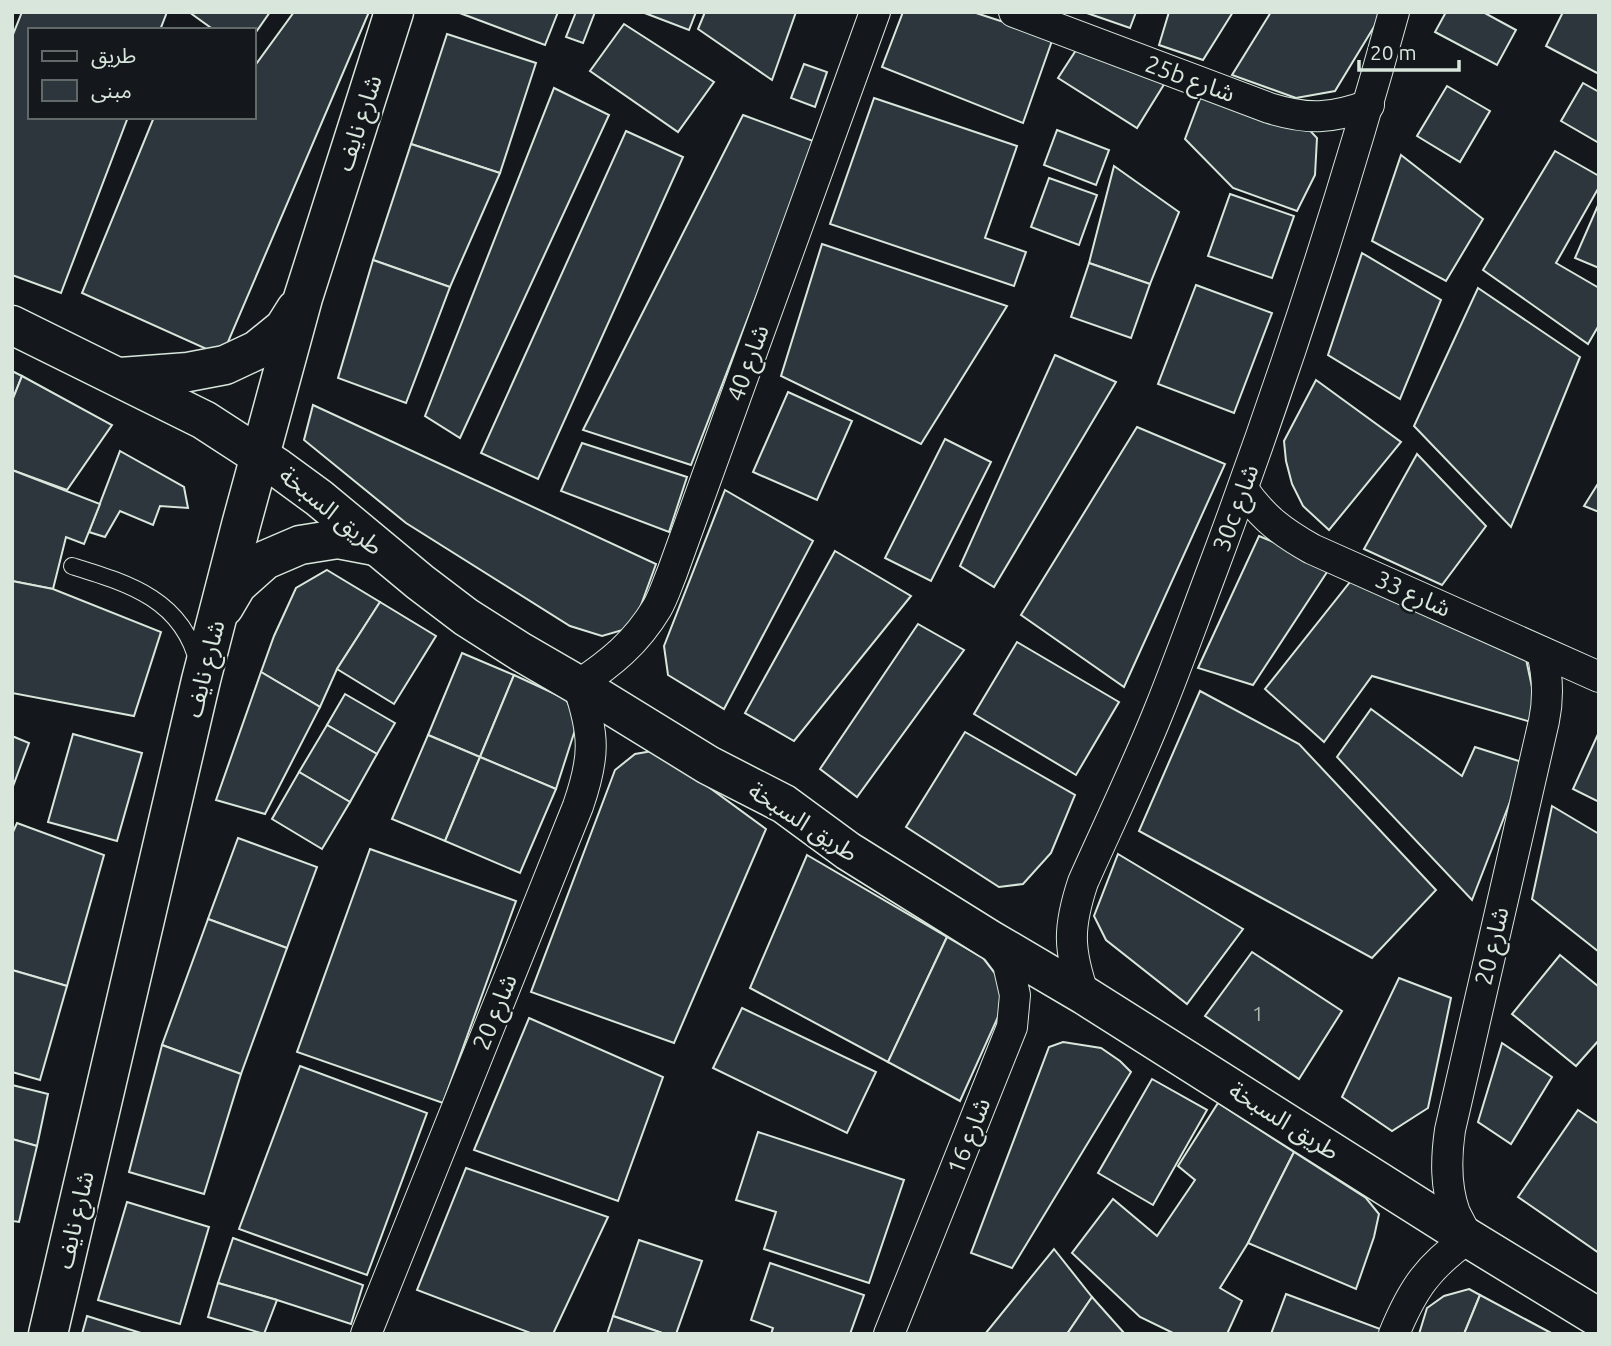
<svg xmlns="http://www.w3.org/2000/svg" width="1611" height="1346" font-family="Ubuntu,'Noto Sans Arabic',sans-serif">
	<style>
		.building { fill: #2c363c; stroke: #d8e6dc; stroke-width: 2 }
		.lines { fill: none; stroke-linecap: round; stroke-linejoin: round }
		.service-casing { stroke: #d8e6dc; stroke-width: 18 }
		.minor-casing { stroke: #d8e6dc; stroke-width: 32 }
		.tertiary-casing { stroke: #d8e6dc; stroke-width: 41 }
		.service { stroke: #14181c; stroke-width: 16 }
		.minor { stroke: #14181c; stroke-width: 30 }
		.tertiary { stroke: #14181c; stroke-width: 38 }
		.labels { text-anchor: middle; stroke-width: 5; stroke-linejoin: round; paint-order: stroke }
		.number-label { font-size: 21px; fill: #adbab4 }
		.street-label { font-size: 24px; fill: #d8e6dc; stroke: #14181c }
	</style>
	<rect width="100%" height="100%" fill="#14181c"/>
	<g class="building">
		<path d="M22 12H167L160 30H30V117H128L61 293 12 275V37Z"/>
		<path d="M189 12H270L254 35V30H214Z"/>
		<path d="M294 12H369L222 356 82 293 154 117H254V67Z"/>
		<path d="M457 12H558L545 45Z"/>
		<path d="M576 12H595L583 43 566 37Z"/>
		<path d="M642 12H696L689 30Z"/>
		<path d="M705 12H796L772 80 698 29Z"/>
		<path d="M903 12H973L1053 38 1023 123 882 67Z"/>
		<path d="M1084 12H1136L1130 28Z"/>
		<path d="M1169 12H1233L1203 60 1159 45Z"/>
		<path d="M1271 12H1383L1335 91 1296 98 1232 75Z"/>
		<path d="M1446 12H1483L1516 30 1497 65 1435 32Z"/>
		<path d="M1563 12H1599V74L1546 46Z"/>
		<path d="M624 24 714 82 678 132 590 71Z"/>
		<path d="M447 34 536 63 500 173 411 144Z"/>
		<path d="M1080 44 1168 78 1137 128 1058 78Z"/>
		<path d="M804 64 827 72 815 107 791 98Z"/>
		<path d="M1583 83 1599 92V143L1561 121Z"/>
		<path d="M1447 86 1490 111 1460 162 1417 136Z"/>
		<path d="M554 88 609 115 460 438 425 416Z"/>
		<path d="M1203 91 1302 122 1317 138 1315 175 1297 211 1233 188 1185 139Z"/>
		<path d="M874 98 1017 146 985 238 1026 252 1014 286 830 224Z"/>
		<path d="M743 115 816 142 691 465 583 430Z"/>
		<path d="M1057 130 1109 150 1096 185 1044 165Z"/>
		<path d="M626 131 683 157 538 479 481 453Z"/>
		<path d="M411 144 500 173 450 287 373 260Z"/>
		<path d="M1555 151 1599 176V187L1556 263 1599 288V325L1588 344 1483 270Z"/>
		<path d="M1401 155 1483 219 1446 281 1372 241Z"/>
		<path d="M1114 166 1179 212 1150 284 1089 263Z"/>
		<path d="M1049 178 1097 195 1079 245 1031 227Z"/>
		<path d="M1230 194 1294 216 1272 278 1208 256Z"/>
		<path d="M1599 203V268L1575 258Z"/>
		<path d="M822 244 1007 306 921 444 781 376Z"/>
		<path d="M1362 253 1441 300 1400 399 1328 355Z"/>
		<path d="M373 260 450 287 406 403 338 378Z"/>
		<path d="M1089 263 1150 284 1131 338 1071 317Z"/>
		<path d="M1196 285 1272 313 1234 413 1158 384Z"/>
		<path d="M1478 288 1580 357 1511 527 1414 426Z"/>
		<path d="M1055 355 1116 382 994 587 960 566Z"/>
		<path d="M12 371 22 376 12 401Z"/>
		<path d="M22 376 112 425 67 490 12 470V401Z"/>
		<path d="M1316 380 1401 442 1329 530 1303 506 1292 484 1286 461 1284 441Z"/>
		<path d="M788 392 852 421 817 500 753 472Z"/>
		<path d="M313 405 656 564 633 627 602 636 570 626 406 523 304 440Z"/>
		<path d="M1137 427 1225 464 1124 687 1021 615Z"/>
		<path d="M945 439 991 462 931 581 885 558Z"/>
		<path d="M582 443 687 477 669 532 561 491Z"/>
		<path d="M120 451 184 487 188 508 160 506 153 525 120 511 105 537 89 532Z"/>
		<path d="M1417 454 1486 526 1442 585 1364 549Z"/>
		<path d="M12 470 100 504 84 544 66 537 53 589 12 581Z"/>
		<path d="M1599 482V512L1584 506Z"/>
		<path d="M725 490 813 541 724 709 668 675 664 646Z"/>
		<path d="M1259 536 1331 566 1253 685 1198 668Z"/>
		<path d="M835 551 911 596 794 741 745 713Z"/>
		<path d="M327 570 380 602 337 669 320 707 261 672 274 636 296 588Z"/>
		<path d="M1354 577 1526 659 1535 701 1531 722 1372 676 1324 742 1265 689Z"/>
		<path d="M12 581 53 589 161 632 134 716 12 693Z"/>
		<path d="M380 602 436 636 394 704 337 669Z"/>
		<path d="M918 624 964 650 857 797 820 769Z"/>
		<path d="M1017 642 1119 702 1076 775 974 714Z"/>
		<path d="M462 653 514 675 480 757 428 735Z"/>
		<path d="M261 672 320 707 265 814 216 800Z"/>
		<path d="M514 675 566 699 573 714 575 730 556 789 480 757Z"/>
		<path d="M1200 691 1299 744 1436 890 1372 958 1139 831Z"/>
		<path d="M345 694 395 723 377 754 327 725Z"/>
		<path d="M1371 709 1462 776 1475 747 1525 763 1472 900 1337 757Z"/>
		<path d="M327 725 377 754 350 802 299 772Z"/>
		<path d="M965 732 1075 795 1051 853 1023 884 999 887 906 827Z"/>
		<path d="M1599 732V802L1573 789Z"/>
		<path d="M73 734 142 753 117 841 48 822Z"/>
		<path d="M428 735 480 757 445 841 392 819Z"/>
		<path d="M12 736 29 743 12 789Z"/>
		<path d="M658 750 766 829 674 1043 531 992 615 770 635 754Z"/>
		<path d="M480 757 556 789 520 873 445 841Z"/>
		<path d="M299 772 350 802 322 849 272 819Z"/>
		<path d="M1552 806 1599 834V952L1532 899Z"/>
		<path d="M17 823 104 855 67 986 12 970V834Z"/>
		<path d="M238 838 317 867 287 948 208 919Z"/>
		<path d="M370 849 516 901 443 1103 297 1052Z"/>
		<path d="M1118 854 1243 929 1187 1004 1106 940 1094 916Z"/>
		<path d="M807 855 947 937 888 1062 750 988Z"/>
		<path d="M208 919 287 948 241 1074 162 1045Z"/>
		<path d="M947 937 983 958 1003 984 1002 1008 960 1101 888 1062Z"/>
		<path d="M1252 952 1342 1011 1299 1079 1205 1016Z"/>
		<path d="M1560 955 1599 987V1040L1576 1066 1512 1014Z"/>
		<path d="M12 970 67 986 40 1080 12 1072Z"/>
		<path d="M1399 978 1451 998 1428 1108 1392 1131 1342 1097Z"/>
		<path d="M742 1008 876 1072 847 1133 713 1068Z"/>
		<path d="M529 1018 663 1077 618 1201 474 1150Z"/>
		<path d="M1063 1042 1101 1048 1120 1061 1131 1072 1012 1268 971 1253 1049 1047Z"/>
		<path d="M1502 1043 1552 1077 1511 1144 1478 1122Z"/>
		<path d="M162 1045 241 1074 204 1194 129 1172Z"/>
		<path d="M300 1066 427 1113 367 1275 239 1229Z"/>
		<path d="M1152 1079 1207 1110 1153 1205 1098 1173Z"/>
		<path d="M12 1085 48 1094 37 1146 12 1139Z"/>
		<path d="M1218 1103 1294 1152 1248 1243 1220 1288 1242 1301 1227 1334H1175L1140 1317 1072 1253 1113 1199 1157 1236 1195 1180 1178 1166Z"/>
		<path d="M1578 1110 1599 1124V1253L1518 1197Z"/>
		<path d="M758 1132 904 1180 869 1283 764 1249 776 1212 736 1200Z"/>
		<path d="M12 1139 37 1146 19 1222 12 1221Z"/>
		<path d="M1294 1152 1366 1198 1379 1214 1374 1237 1356 1289 1248 1243Z"/>
		<path d="M466 1168 608 1217 553 1334H533L417 1290Z"/>
		<path d="M127 1202 209 1227 180 1324 98 1300Z"/>
		<path d="M233 1238 363 1285 351 1324 277 1300 218 1283Z"/>
		<path d="M639 1240 702 1261 676 1334H665L613 1316Z"/>
		<path d="M1054 1249 1092 1297 1067 1334H985Z"/>
		<path d="M770 1263 864 1295 850 1334H771L773 1328 751 1320Z"/>
		<path d="M218 1283 277 1300 264 1334 208 1317Z"/>
		<path d="M1469 1289 1480 1295 1464 1334H1419L1427 1308 1444 1296Z"/>
		<path d="M1286 1294 1383 1330 1381 1334H1271Z"/>
		<path d="M1480 1295 1553 1334H1464Z"/>
		<path d="M1092 1297 1125 1334H1067Z"/>
		<path d="M87 1316 144 1334H82Z"/>
		<path d="M613 1316 665 1334H607Z"/>
	</g>
	<g class="lines">
		<defs>
			<path id="service" d="M72 566C127 583 183 599 198 664"/>
			<g id="minor">
				<path d="M1014 12 1269 108C1308 120 1331 119 1369 105"/>
				<path d="M1243 489C1263 518 1282 532 1312 549L1599 677"/>
				<path d="M1084 995C1068 949 1068 927 1083 882 1108 826 1135 770 1158 713 1176 669 1192 624 1209 579 1279 393 1341 204 1394 12"/>
				<path d="M366 1334 578 806C595 757 595 735 578 685 611 663 636 643 657 608 663 598 667 585 672 573L875 12"/>
				<path d="M889 1334 1012 1027 1015 995 1008 964 989 939"/>
				<path d="M1394 1334C1413 1288 1428 1267 1468 1238 1464 1230 1459 1221 1455 1213 1445 1186 1446 1158 1450 1130L1544 721C1549 697 1548 676 1542 652"/>
			</g>
			<g id="tertiary">
				<path d="M12 325 204 420 278 468 319 498 420 582 466 617 521 652 578 685 708 765 784 804 848 851 989 939 1084 995 1468 1238 1599 1318"/>
				<path d="M120 377 188 372 225 365 257 350 284 328 296 309"/>
				<path d="M224 607 237 585 265 560 300 545 338 539 375 546"/>
				<path d="M48 1334 201 680 241 525 303 298 394 12"/>
			</g>
		</defs>
		<use href="#service" class="service-casing"/>
		<use href="#minor" class="minor-casing"/>
		<use href="#tertiary" class="tertiary-casing"/>
		<use href="#service" class="service"/>
		<use href="#minor" class="minor"/>
		<use href="#tertiary" class="tertiary"/>
	</g>
	<g class="labels">
		<g class="number-label">
			<text x="1258" y="1021">1</text>
		</g>
		<g class="street-label">
			<text transform="translate(1190 79) rotate(20)" y="8">25b شارع</text>
			<text transform="translate(359 123) rotate(-72)" y="8">شارع نايف</text>
			<text transform="translate(748 363) rotate(-70)" y="8">شارع 40</text>
			<text transform="translate(1236 508) rotate(-70)" y="8">30c شارع</text>
			<text transform="translate(331 511) rotate(39)" y="8">طريق السبخة</text>
			<text transform="translate(1413 594) rotate(24)" y="8">شارع 33</text>
			<text transform="translate(205 669) rotate(-76)" y="8">شارع نايف</text>
			<text transform="translate(803 822) rotate(33)" y="8">طريق السبخة</text>
			<text transform="translate(1492 946) rotate(-77)" y="8">شارع 20</text>
			<text transform="translate(495 1012) rotate(-68)" y="8">شارع 20</text>
			<text transform="translate(1284 1121) rotate(32)" y="8">طريق السبخة</text>
			<text transform="translate(969 1136) rotate(-69)" y="8">شارع 16</text>
			<text transform="translate(75 1220) rotate(-77)" y="8">شارع نايف</text>
		</g>
	</g>
	<rect width="1611" height="1346" fill="none" stroke="#d8e6dc" stroke-width="28"/>
	<rect x="28" y="28" width="228" height="91" fill="#14181c" stroke="#626a69" stroke-width="2"/>
	<rect x="42" y="51" width="35" height="10" fill="#14181c" stroke="#626a69" stroke-width="2"/>
	<text x="91" y="63" font-size="21" fill="#d8e6dc">طريق</text>
	<rect x="42" y="80" width="35" height="21" fill="#2c363c" stroke="#626a69" stroke-width="2"/>
	<text x="91" y="98" font-size="21" fill="#d8e6dc">مبنى</text>
	<path d="M1359 60v10h100v-10" fill="none" stroke="#d8e6dc" stroke-width="3.5"/>
	<text x="1370" y="60" font-size="21" fill="#d8e6dc" stroke="#14181c" stroke-width="5" paint-order="stroke">20 m</text>
</svg>
